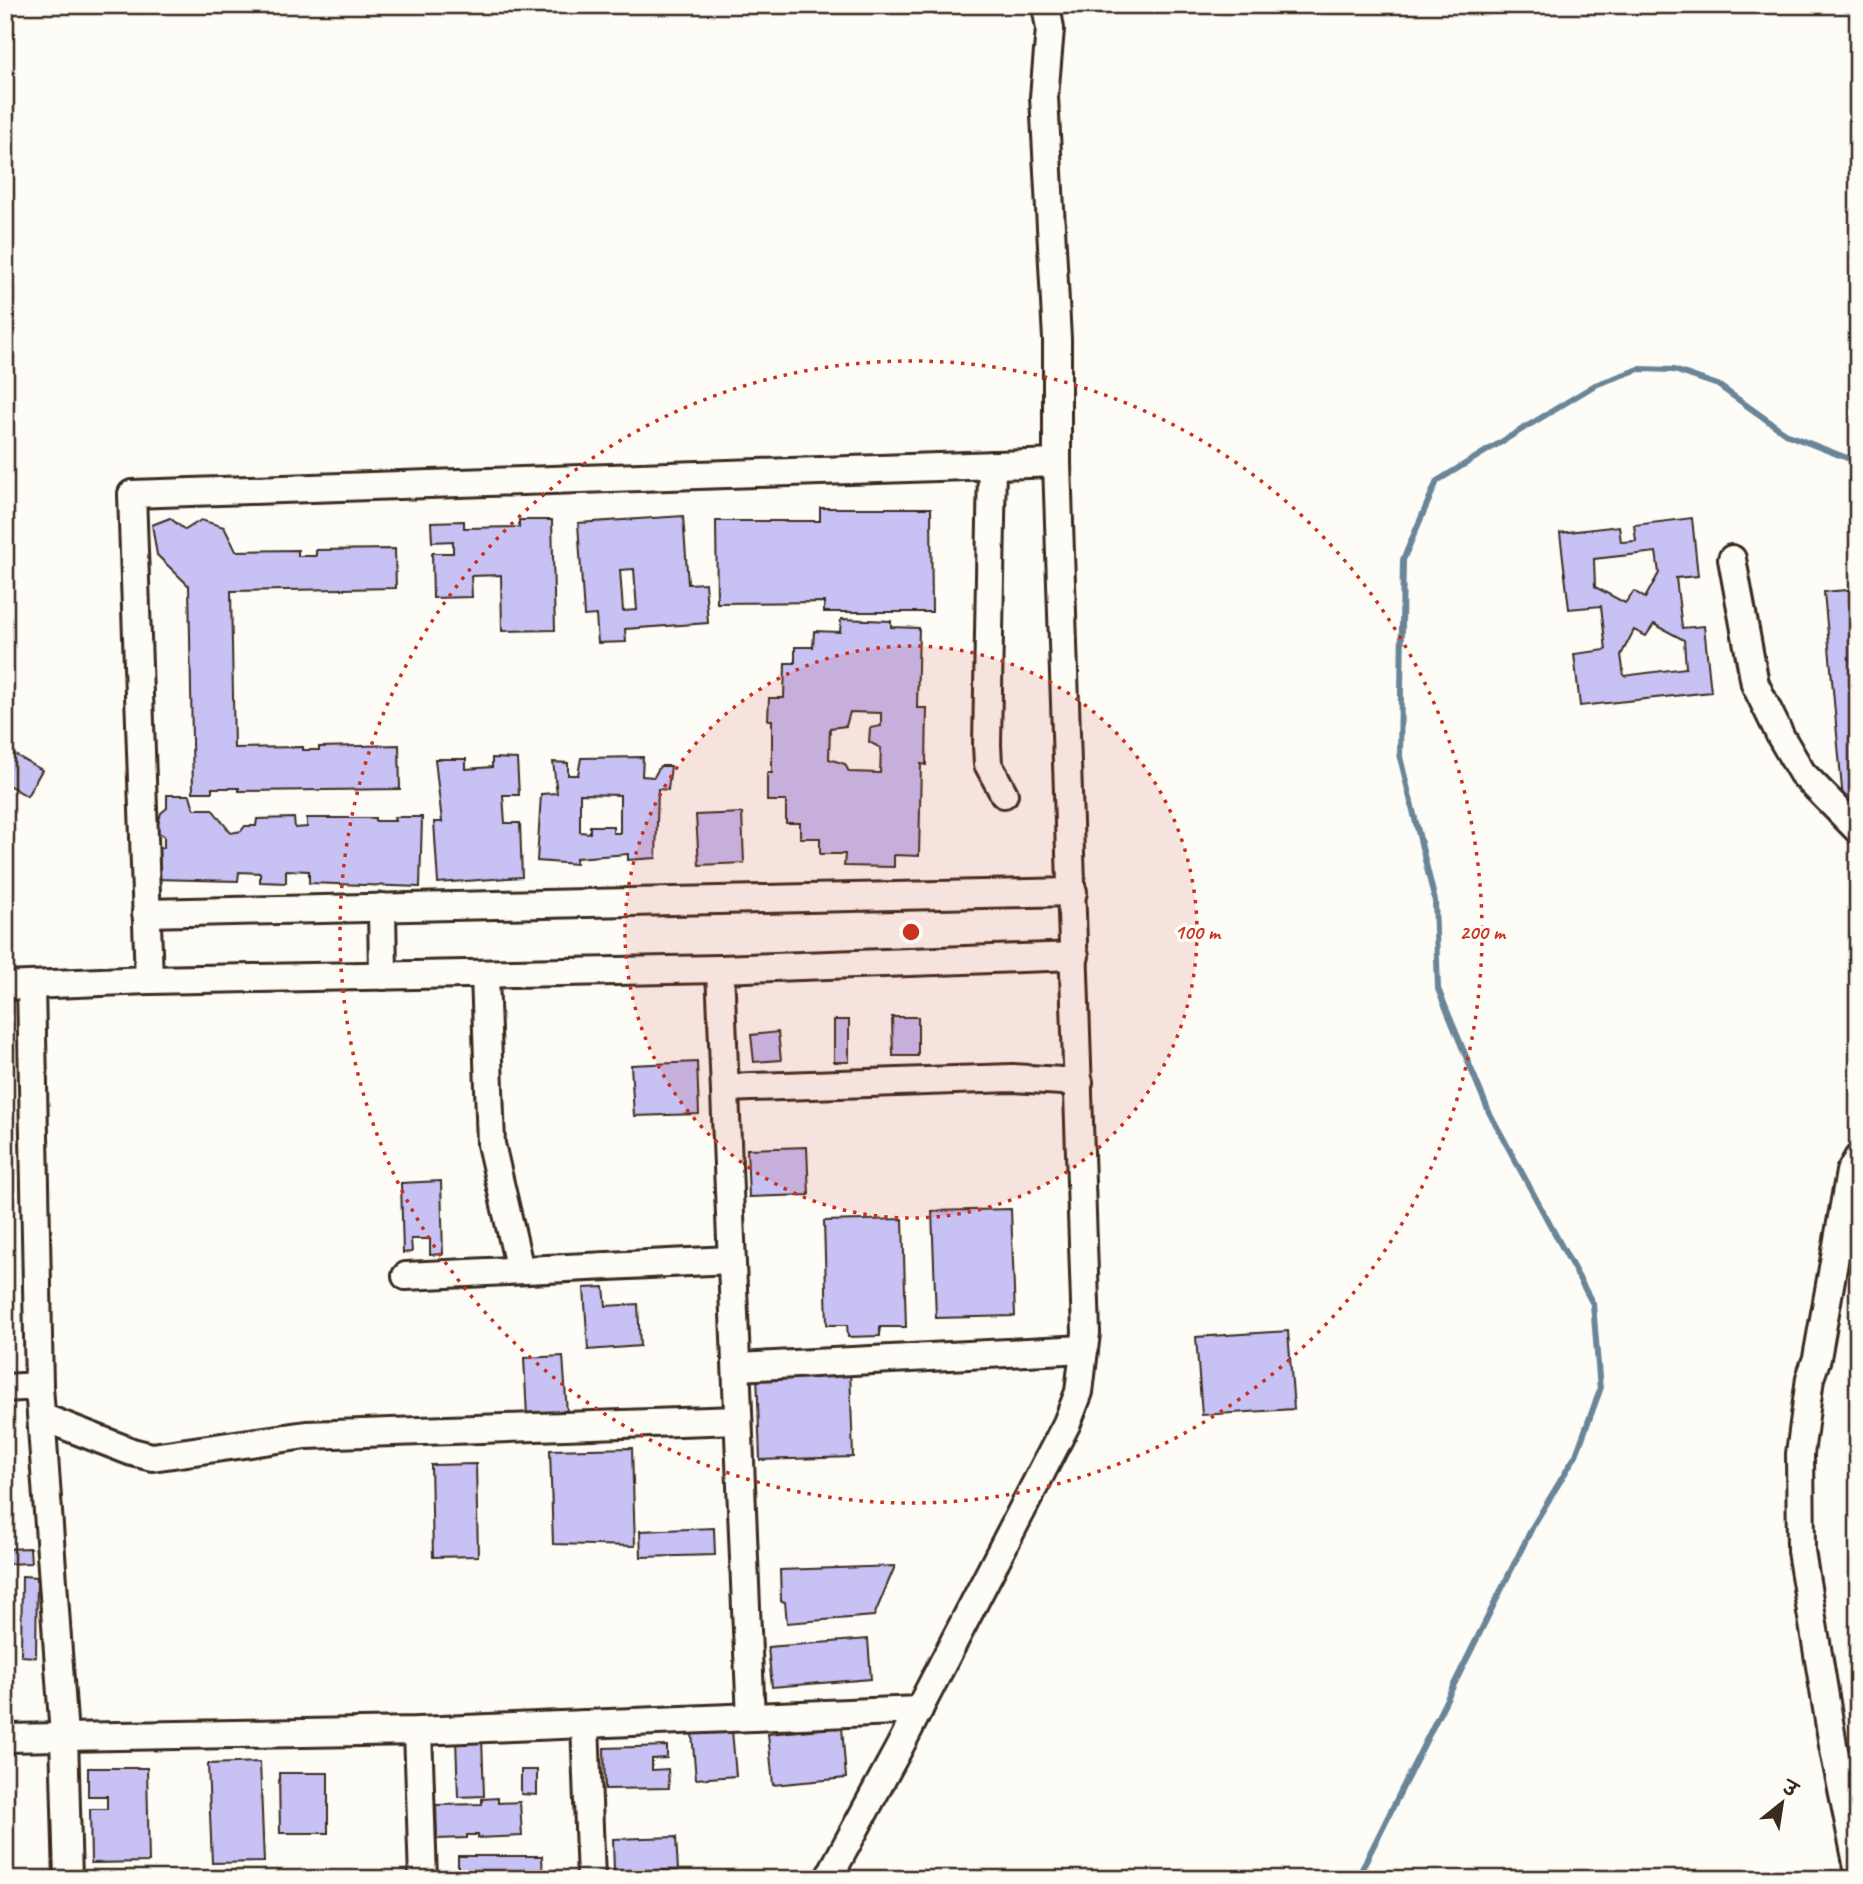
<svg xmlns="http://www.w3.org/2000/svg" width="1863" height="1884" viewBox="0 0 1863 1884" font-family="Caveat,'Playpen Sans Deva',sans-serif">
	<style>
		.lines { fill: none; stroke-linecap: round; stroke-linejoin: round }
		.stream { stroke: #698597; stroke-width: 6 }
		.building { fill: #c7c1f4; stroke: #3b2a1e; stroke-width: 2; fill-rule: evenodd }
		.minor-casing { stroke: #3b2a1e; stroke-width: 32 }
		.minor { stroke: #fdfcf7; stroke-width: 26 }
		.ring { fill: none; stroke: #c8321e; stroke-width: 3.5; stroke-dasharray: 3.5 7 }
		.centre { fill: #c8321e; stroke: #fdfcf7; stroke-width: 3.5 }
		.ring-label { font-size: 21px; text-anchor: middle; font-weight: bold; fill: #c8321e; stroke: #fdfcf7; stroke-width: 7; stroke-linejoin: round; paint-order: stroke }
	</style>
	<rect width="100%" height="100%" fill="#fdfcf7"/>
	<filter id="ink" filterUnits="userSpaceOnUse"><feTurbulence type="fractalNoise" baseFrequency=".0143" numOctaves="2"/><feDisplacementMap in="SourceGraphic" scale="14" xChannelSelector="R" yChannelSelector="G"/><feConvolveMatrix kernelMatrix="1 2 1 2 8 2 1 2 1" color-interpolation-filters="sRGB"/></filter>
	<g filter="url(#ink)">
		<g class="lines">
			<path class="stream" d="M 1357,1879 L 1533,1526 L 1576,1455 L 1600,1390 L 1593,1304 L 1489,1112 L 1438,989 L 1435,901 L 1400,757 L 1403,560 L 1437,481 L 1595,385 L 1639,369 L 1674,370 L 1718,385 L 1788,435 L 1847,458 L 1858,457"/>
		</g>
		<g class="building">
			<path d="M 820,508 L 931,508 L 932,612 L 824,612 L 824,602 L 717,603 L 716,521 L 820,521 Z"/>
			<path d="M 683,516 L 688,584 L 705,583 L 708,623 L 625,629 L 626,642 L 598,643 L 596,615 L 584,616 L 578,523 ZM 634,569 L 637,610 L 623,611 L 620,570 Z"/>
			<path d="M 170,518 L 185,530 L 201,520 L 224,527 L 236,551 L 298,550 L 298,556 L 316,556 L 316,550 L 395,549 L 396,588 L 231,591 L 234,748 L 303,747 L 303,750 L 319,750 L 319,747 L 399,745 L 400,789 L 239,791 L 239,788 L 212,788 L 212,792 L 193,792 L 189,586 L 157,555 L 152,525 Z"/>
			<path d="M 1692,518 L 1698,576 L 1676,578 L 1682,628 L 1704,626 L 1711,692 L 1580,706 L 1574,654 L 1606,650 L 1601,606 L 1569,609 L 1560,533 L 1619,526 L 1621,542 L 1636,541 L 1634,525 ZM 1656,552 L 1659,573 L 1645,598 L 1634,591 L 1625,603 L 1595,587 L 1594,559 ZM 1654,624 L 1684,640 L 1686,668 L 1624,676 L 1621,655 L 1634,630 L 1646,636 Z"/>
			<path d="M 519,520 L 552,520 L 555,630 L 502,631 L 501,575 L 471,576 L 472,597 L 433,598 L 432,553 L 453,553 L 453,541 L 432,542 L 431,522 L 464,521 L 464,528 L 519,527 Z"/>
			<path d="M 1858,589 L 1858,810 L 1844,811 L 1824,592 Z"/>
			<path d="M 841,619 L 891,621 L 891,627 L 919,628 L 917,708 L 927,708 L 926,765 L 921,764 L 919,856 L 894,855 L 894,867 L 844,866 L 845,854 L 820,854 L 820,838 L 800,838 L 800,823 L 786,823 L 786,801 L 767,801 L 767,773 L 772,773 L 772,720 L 768,720 L 769,698 L 784,698 L 785,663 L 795,663 L 795,647 L 813,647 L 814,631 L 840,632 ZM 850,712 L 881,713 L 881,726 L 870,728 L 869,742 L 881,748 L 880,773 L 849,772 L 845,764 L 829,759 L 830,728 L 846,726 Z"/>
			<path d="M 5,749 L 42,770 L 27,796 L 5,783 Z"/>
			<path d="M 643,757 L 642,776 L 654,777 L 660,766 L 671,766 L 668,790 L 658,789 L 656,858 L 628,860 L 628,854 L 576,858 L 576,864 L 537,861 L 541,794 L 557,793 L 553,762 L 568,763 L 568,775 L 578,775 L 581,758 ZM 580,794 L 620,795 L 620,833 L 613,833 L 613,826 L 590,826 L 590,833 L 580,832 Z"/>
			<path d="M 492,758 L 517,759 L 519,795 L 503,795 L 505,823 L 520,823 L 522,877 L 438,883 L 434,822 L 442,822 L 435,759 L 466,759 L 466,769 L 492,767 Z"/>
			<path d="M 167,795 L 190,795 L 194,809 L 212,809 L 231,833 L 241,831 L 245,826 L 256,826 L 257,819 L 294,818 L 295,828 L 307,827 L 307,818 L 375,818 L 375,821 L 395,821 L 394,817 L 422,817 L 420,887 L 309,883 L 309,871 L 286,870 L 286,883 L 260,882 L 260,873 L 239,872 L 238,881 L 154,879 L 155,848 L 164,848 L 164,836 L 156,831 L 161,813 L 167,808 Z"/>
			<path d="M 742,813 L 744,863 L 699,865 L 696,815 Z"/>
			<path d="M 892,1017 L 918,1017 L 918,1056 L 893,1056 Z"/>
			<rect x="834" y="1020" width="15" height="42"/>
			<path d="M 778,1032 L 781,1060 L 754,1062 L 751,1035 Z"/>
			<path d="M 697,1062 L 699,1114 L 634,1116 L 631,1065 Z"/>
			<path d="M 5,1092 L 9,1144 L 5,1144 Z"/>
			<path d="M 807,1147 L 809,1195 L 749,1197 L 747,1149 Z"/>
			<path d="M 441,1181 L 443,1254 L 430,1255 L 430,1239 L 411,1239 L 412,1252 L 403,1253 L 401,1183 Z"/>
			<path d="M 1011,1209 L 1015,1316 L 936,1318 L 932,1211 Z"/>
			<path d="M 903,1219 L 906,1327 L 880,1327 L 880,1336 L 848,1337 L 847,1325 L 827,1325 L 824,1221 Z"/>
			<path d="M 604,1287 L 606,1306 L 638,1304 L 640,1346 L 588,1350 L 584,1288 Z"/>
			<path d="M 1288,1331 L 1294,1409 L 1202,1415 L 1196,1337 Z"/>
			<path d="M 563,1356 L 567,1413 L 527,1416 L 524,1358 Z"/>
			<path d="M 850,1369 L 853,1457 L 760,1460 L 757,1372 Z"/>
			<path d="M 632,1448 L 635,1546 L 553,1544 L 550,1450 Z"/>
			<path d="M 476,1464 L 478,1556 L 433,1557 L 431,1465 Z"/>
			<path d="M 714,1528 L 715,1555 L 641,1557 L 640,1531 Z"/>
			<path d="M 30,1548 L 31,1563 L 5,1564 L 5,1549 Z"/>
			<path d="M 895,1566 L 874,1616 L 787,1623 L 785,1602 L 781,1601 L 780,1570 Z"/>
			<path d="M 22,1576 L 37,1577 L 36,1657 L 21,1656 Z"/>
			<path d="M 868,1639 L 871,1679 L 772,1687 L 768,1647 Z"/>
			<path d="M 842,1727 L 846,1778 L 773,1785 L 768,1734 Z"/>
			<path d="M 732,1730 L 736,1776 L 696,1779 L 692,1733 Z"/>
			<path d="M 482,1738 L 484,1796 L 458,1797 L 456,1739 Z"/>
			<path d="M 667,1746 L 667,1758 L 652,1759 L 652,1770 L 668,1769 L 669,1788 L 605,1789 L 604,1748 Z"/>
			<path d="M 260,1762 L 264,1862 L 212,1863 L 208,1764 Z"/>
			<path d="M 88,1768 L 147,1768 L 149,1862 L 91,1863 L 90,1809 L 107,1809 L 107,1796 L 88,1796 Z"/>
			<path d="M 521,1770 L 537,1770 L 537,1795 L 521,1794 Z"/>
			<path d="M 279,1773 L 328,1773 L 328,1833 L 280,1833 Z"/>
			<path d="M 498,1798 L 498,1803 L 520,1802 L 522,1836 L 478,1838 L 478,1835 L 467,1835 L 467,1838 L 437,1839 L 436,1805 L 482,1804 L 482,1799 Z"/>
			<path d="M 676,1837 L 678,1870 L 614,1872 L 613,1839 Z"/>
			<path d="M 458,1856 L 542,1856 L 543,1879 L 458,1879 Z"/>
		</g>
		<g class="lines">
			<g class="minor-casing">
				<g id="minor">
					<path d="M 992,465 L 987,745 L 988,764 L 1004,794"/>
					<path d="M 1732,559 L 1755,684 L 1781,737 L 1802,773 L 1858,830"/>
					<path d="M 382,907 L 383,976"/>
					<path d="M 146,913 L 1073,892"/>
					<path d="M 720,969 C 731,1219 739,1468 751,1717"/>
					<path d="M 485,975 L 491,1144 L 520,1270"/>
					<path d="M 149,980 L 132,494 L 1057,463"/>
					<path d="M 31,985 L 39,1386 L 64,1736 L 68,1879"/>
					<path d="M 5,986 L 149,980 L 720,969 L 1075,956"/>
					<path d="M 725,1088 L 1012,1078 L 1079,1082"/>
					<path d="M 1858,1158 L 1850,1172 L 1817,1358 L 1810,1378 L 1800,1454 L 1801,1551 L 1833,1745 L 1858,1868"/>
					<path d="M 406,1276 L 730,1260"/>
					<path d="M 737,1367 L 1084,1349"/>
					<path d="M 5,1388 L 39,1386"/>
					<path d="M 42,1417 L 132,1452 L 152,1457 L 306,1435 L 737,1420"/>
					<path d="M 585,1724 L 591,1879"/>
					<path d="M 418,1731 L 423,1879"/>
					<path d="M 5,1738 L 418,1731 L 919,1710"/>
					<path d="M 828,1879 L 899,1748 L 1067,1423 L 1079,1392 L 1086,1333 L 1057,463 L 1057,339 L 1044,97 L 1050,29 L 1046,5"/>
				</g>
			</g>
			<use href="#minor" class="minor"/>
		</g>
	</g>
	<circle cx="911" cy="932" r="286" fill="#c8321e" fill-opacity=".12"/>
	<g class="ring">
		<circle cx="911" cy="932" r="286"/>
		<circle cx="911" cy="932" r="571"/>
	</g>
	<circle cx="911" cy="932" r="10" class="centre"/>
	<g class="ring-label">
		<text x="1197" y="939">100 m</text>
		<text x="1482" y="939">200 m</text>
	</g>
	<rect width="1863" height="1884" fill="none" stroke="#fdfcf7" stroke-width="28"/>
	<rect x="14" y="14" width="1835" height="1856" fill="none" stroke="#3b2a1e" stroke-width="2.5" filter="url(#ink)"/>
	<g transform="translate(1782 1803) rotate(30)" stroke="#fdfcf7" stroke-width="5" paint-order="stroke">
	<path d="M0-5L12 26L0 18L-12 26Z" fill="#3b2a1e"/>
	<text y="-10" font-size="19" font-weight="bold" text-anchor="middle" fill="#3b2a1e">उ</text>
	</g>
</svg>
